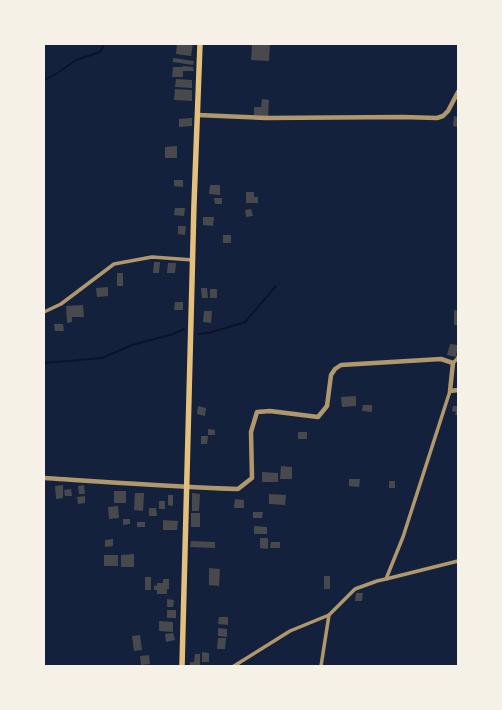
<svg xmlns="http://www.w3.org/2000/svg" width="502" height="710" viewBox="0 0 502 710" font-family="Roboto,sans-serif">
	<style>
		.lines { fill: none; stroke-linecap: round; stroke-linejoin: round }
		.stream { stroke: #0b132b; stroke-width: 2 }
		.building { fill: #48494c }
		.minor { stroke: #b1986c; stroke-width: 3.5 }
		.tertiary { stroke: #b1986c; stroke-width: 4.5 }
		.secondary { stroke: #e5c07b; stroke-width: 5.5 }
	</style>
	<rect width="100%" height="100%" fill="#14213d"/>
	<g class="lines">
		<g class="stream">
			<path d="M 44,80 L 56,74 L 76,60 L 100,52 L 104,44"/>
			<path d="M 199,334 L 209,333 L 245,322 L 276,286"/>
			<path d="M 44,363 L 102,358 L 132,345 L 173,334 L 184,329"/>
		</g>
	</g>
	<g class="building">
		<path d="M 177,44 L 193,44 L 191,56 L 176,54 Z"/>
		<path d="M 252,44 L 270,44 L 269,61 L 251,60 Z"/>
		<path d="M 173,58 L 194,61 L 193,65 L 173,62 Z"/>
		<path d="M 183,66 L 193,67 L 194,71 L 183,71 L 183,77 L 172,77 L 173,67 L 182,67 Z"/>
		<path d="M 176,79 L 192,80 L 192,88 L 175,87 Z"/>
		<path d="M 175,89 L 192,90 L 192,101 L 174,100 Z"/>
		<path d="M 262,99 L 269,100 L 268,117 L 254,116 L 254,107 L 261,107 Z"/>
		<path d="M 454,116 L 458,117 L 458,127 L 453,126 Z"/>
		<path d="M 192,118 L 192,126 L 179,127 L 179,119 Z"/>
		<path d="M 177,146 L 177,158 L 165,158 L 165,147 Z"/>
		<path d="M 174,180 L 183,180 L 183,187 L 174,186 Z"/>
		<path d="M 210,185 L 220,185 L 220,195 L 209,194 Z"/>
		<path d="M 246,192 L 254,192 L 254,197 L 258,197 L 258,203 L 246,203 Z"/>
		<path d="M 214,198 L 222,198 L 222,204 L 215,204 Z"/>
		<path d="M 175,208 L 185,208 L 184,216 L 174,215 Z"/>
		<path d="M 251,209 L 253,216 L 246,217 L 245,210 Z"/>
		<path d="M 203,217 L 214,217 L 213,226 L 203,225 Z"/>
		<path d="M 178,226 L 186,226 L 185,235 L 178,234 Z"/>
		<rect x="223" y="235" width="8" height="8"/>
		<path d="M 154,262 L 160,262 L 159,273 L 153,273 Z"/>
		<path d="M 168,263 L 176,263 L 175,273 L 167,273 Z"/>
		<rect x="117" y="273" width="6" height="13"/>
		<path d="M 108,287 L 108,296 L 97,297 L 96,288 Z"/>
		<path d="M 201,288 L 207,288 L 208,298 L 202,298 Z"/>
		<rect x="210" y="289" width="7" height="9"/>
		<path d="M 175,302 L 183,302 L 183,310 L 174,310 Z"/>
		<path d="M 83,305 L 84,317 L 72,317 L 72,322 L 67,323 L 66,306 Z"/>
		<path d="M 454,310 L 458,311 L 458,325 L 454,325 Z"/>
		<path d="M 204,311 L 212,311 L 211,323 L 203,322 Z"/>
		<path d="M 54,324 L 63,324 L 64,331 L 55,331 Z"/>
		<path d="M 450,344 L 458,345 L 456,357 L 447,355 Z"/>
		<path d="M 356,396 L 356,406 L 342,407 L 341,397 Z"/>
		<path d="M 457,403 L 458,403 L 458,415 L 455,415 L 456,412 L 452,411 L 453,406 L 457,406 Z"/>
		<path d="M 363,405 L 372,405 L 372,412 L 362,411 Z"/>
		<path d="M 198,406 L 206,408 L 205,416 L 197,414 Z"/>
		<path d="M 208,429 L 215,430 L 215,435 L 208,435 Z"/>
		<rect x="298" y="432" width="9" height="7"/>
		<path d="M 201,436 L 208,436 L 207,444 L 201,444 Z"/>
		<path d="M 281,466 L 292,467 L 292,479 L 280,479 Z"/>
		<path d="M 262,472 L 278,473 L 278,482 L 262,482 Z"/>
		<path d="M 349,479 L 360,479 L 359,487 L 349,486 Z"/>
		<rect x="389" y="481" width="6" height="7"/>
		<path d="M 63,485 L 63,498 L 56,499 L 55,486 Z"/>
		<path d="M 84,485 L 85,494 L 79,494 L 78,486 Z"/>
		<path d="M 71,489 L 72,496 L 65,496 L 64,490 Z"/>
		<rect x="114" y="491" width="12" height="12"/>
		<path d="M 135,493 L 144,493 L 143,511 L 134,510 Z"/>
		<path d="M 192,493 L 200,494 L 199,511 L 192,511 Z"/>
		<path d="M 269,494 L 286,495 L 285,505 L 269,504 Z"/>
		<path d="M 168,495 L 173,495 L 173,506 L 168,505 Z"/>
		<path d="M 85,496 L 85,503 L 78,504 L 77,497 Z"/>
		<path d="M 235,499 L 244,500 L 244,508 L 234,508 Z"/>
		<rect x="159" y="501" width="6" height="8"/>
		<path d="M 118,506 L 119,518 L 109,519 L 108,507 Z"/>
		<path d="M 149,508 L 156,508 L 157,516 L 149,516 Z"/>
		<path d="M 253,512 L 263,512 L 262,518 L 253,518 Z"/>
		<rect x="191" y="513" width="9" height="14"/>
		<path d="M 123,519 L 130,519 L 130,524 L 123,525 Z"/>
		<path d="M 163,520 L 178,521 L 177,530 L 163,530 Z"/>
		<rect x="137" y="522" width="8" height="5"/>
		<path d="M 254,526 L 267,527 L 267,534 L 254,534 Z"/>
		<path d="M 260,538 L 268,538 L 268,549 L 260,548 Z"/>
		<path d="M 113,539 L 113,546 L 105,547 L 105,540 Z"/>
		<path d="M 191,541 L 215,542 L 215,548 L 190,547 Z"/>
		<path d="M 271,542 L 280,542 L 280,548 L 270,548 Z"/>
		<path d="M 134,554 L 134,567 L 121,567 L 121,555 Z"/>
		<rect x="104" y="555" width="14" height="11"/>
		<path d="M 209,568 L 220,569 L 219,586 L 209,585 Z"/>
		<rect x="324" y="576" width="6" height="13"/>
		<rect x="145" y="577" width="6" height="13"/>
		<path d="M 163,579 L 169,579 L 169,589 L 167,589 L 167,594 L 157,594 L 157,590 L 154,590 L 154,585 L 157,586 L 157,583 L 163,583 Z"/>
		<path d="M 356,593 L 363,593 L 362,601 L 355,601 Z"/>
		<path d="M 167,599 L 174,600 L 173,607 L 167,607 Z"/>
		<rect x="167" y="610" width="9" height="8"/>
		<path d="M 219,617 L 228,617 L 228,625 L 218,624 Z"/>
		<path d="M 159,621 L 173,622 L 173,632 L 159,631 Z"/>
		<path d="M 218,628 L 227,629 L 227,637 L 218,636 Z"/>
		<path d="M 173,633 L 175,640 L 166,642 L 165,634 Z"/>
		<path d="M 140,635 L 142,650 L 134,651 L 132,636 Z"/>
		<path d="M 218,638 L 226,638 L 225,649 L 217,649 Z"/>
		<path d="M 202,652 L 209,653 L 209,662 L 202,662 Z"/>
		<path d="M 195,654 L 200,654 L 200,665 L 190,665 L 190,662 L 194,662 Z"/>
		<path d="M 149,655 L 150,664 L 141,665 L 140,656 Z"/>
	</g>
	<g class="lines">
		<g class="minor">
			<path d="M 44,312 L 61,304 L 114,264 L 152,257 L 193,260"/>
			<path d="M 453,363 L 457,359 L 458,357"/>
			<path d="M 386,579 L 458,561"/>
			<path d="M 234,666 L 290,631 L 329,615 L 355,589 L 377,581 L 386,579 L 403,537 L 450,391"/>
			<path d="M 321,666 L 329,615"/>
		</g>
		<g class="tertiary">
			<path d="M 198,115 L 266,118 L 403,117 L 437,118 L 443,116 L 448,111 L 458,92"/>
			<path d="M 44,478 C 109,482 174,487 238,489 L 252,478 L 251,432 L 257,412 L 270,411 L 318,417 L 327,406 L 331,375 L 335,369 L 341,365 L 441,359 L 453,363 L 450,391 L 458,390"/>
		</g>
		<path class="secondary" d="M 182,666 L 194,204 L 200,44"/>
	</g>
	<rect width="502" height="710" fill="none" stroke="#f6f1e7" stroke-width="90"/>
</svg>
